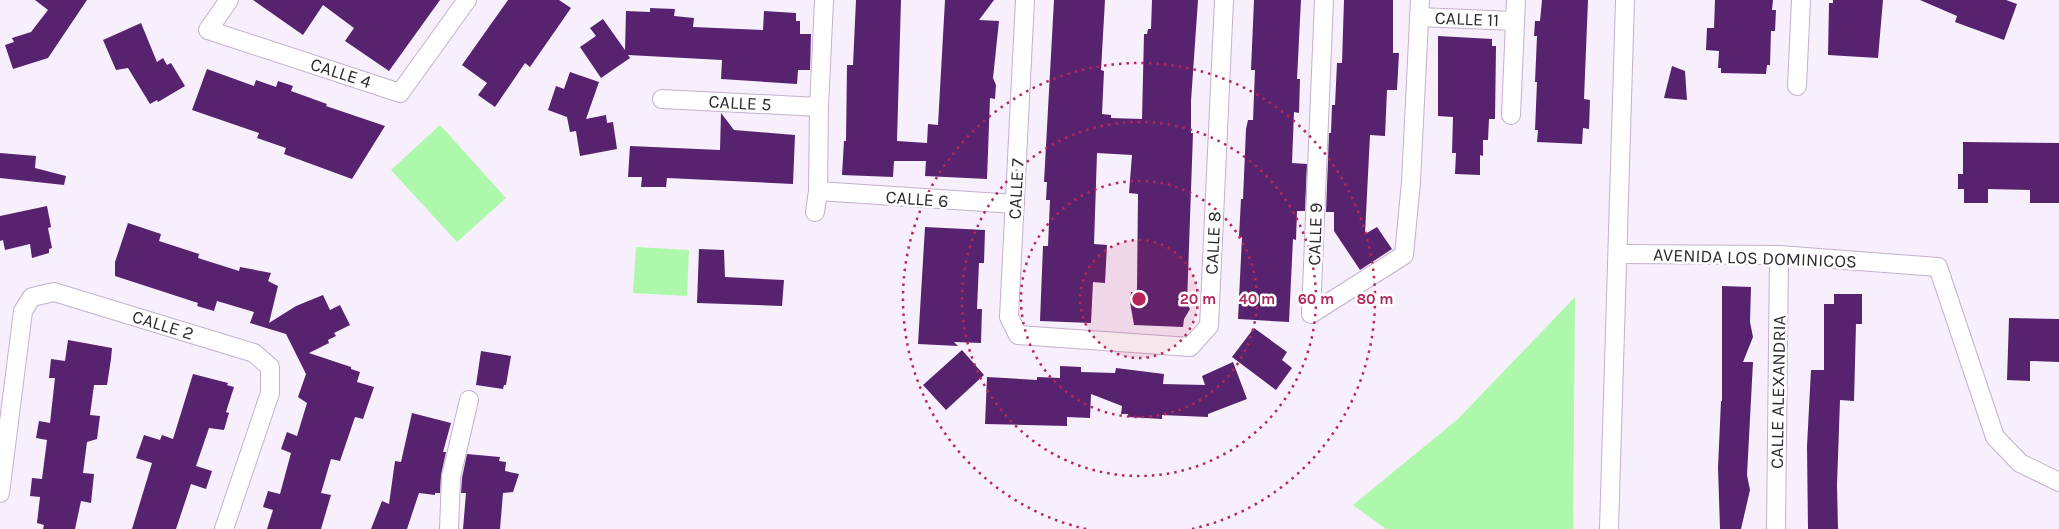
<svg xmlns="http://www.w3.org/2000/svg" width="2059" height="529" viewBox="0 0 2059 529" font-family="Karla,sans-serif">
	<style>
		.green { fill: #adf8aa }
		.building { fill: #57236e }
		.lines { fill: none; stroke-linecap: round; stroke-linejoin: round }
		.minor-casing { stroke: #c4b0ce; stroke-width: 20 }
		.minor { stroke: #fff; stroke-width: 18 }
		.ring { fill: none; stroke: #b5275b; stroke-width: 2.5; stroke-dasharray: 2.5 5 }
		.labels { text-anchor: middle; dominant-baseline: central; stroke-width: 5; stroke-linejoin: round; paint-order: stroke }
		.street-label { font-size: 18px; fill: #302834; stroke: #fff }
		.centre { fill: #b5275b; stroke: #fff; stroke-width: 2.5 }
		.ring-label { font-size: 15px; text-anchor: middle; font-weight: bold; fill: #b5275b; stroke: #fff; stroke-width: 5; stroke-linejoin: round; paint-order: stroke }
	</style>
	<rect width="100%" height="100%" fill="#f7effc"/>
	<g class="green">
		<path d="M 440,125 L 506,198 L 457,242 L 391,170 Z"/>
		<path d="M 636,247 L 689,250 L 687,296 L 633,293 Z"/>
		<path d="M 1575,297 L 1573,529 L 1386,529 L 1353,505 L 1458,419 Z"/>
	</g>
	<g class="building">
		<path d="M 35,0 L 87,0 L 48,58 L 13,69 L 5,45 L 14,42 L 12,38 L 31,32 L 48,10 Z"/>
		<path d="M 253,0 L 440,0 L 389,71 L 345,41 L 354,28 L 323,5 L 303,35 Z"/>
		<path d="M 508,0 L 559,0 L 571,8 L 530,67 L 525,63 L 495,107 L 478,95 L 487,83 L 462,65 Z"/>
		<path d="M 856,0 L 901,0 L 897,141 L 927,143 L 928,124 L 938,125 L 945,0 L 994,0 L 979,20 L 999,21 L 993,78 L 996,85 L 995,99 L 990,98 L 987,179 L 925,176 L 926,161 L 894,161 L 893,177 L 842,175 L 844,141 L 846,141 L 847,65 L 853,65 Z"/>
		<path d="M 1054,0 L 1105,0 L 1101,70 L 1104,71 L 1102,114 L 1111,115 L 1111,118 L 1142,119 L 1144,34 L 1147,34 L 1148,29 L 1151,29 L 1152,0 L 1198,0 L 1191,101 L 1191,133 L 1193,133 L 1187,304 L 1190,309 L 1184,319 L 1183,327 L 1134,325 L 1130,302 L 1131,292 L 1136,292 L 1137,289 L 1138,194 L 1129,193 L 1132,155 L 1097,153 L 1094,244 L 1107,245 L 1105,283 L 1093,282 L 1091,323 L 1040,321 L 1043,246 L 1048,246 L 1050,200 L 1046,200 L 1047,182 L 1044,182 Z"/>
		<path d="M 1254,0 L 1301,0 L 1297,79 L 1300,79 L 1299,113 L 1294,112 L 1292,163 L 1307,164 L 1305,211 L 1297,211 L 1296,240 L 1293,239 L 1289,322 L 1238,319 L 1242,237 L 1239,237 L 1241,199 L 1243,199 L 1246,129 L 1248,120 L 1253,120 L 1255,70 L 1251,70 Z"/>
		<path d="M 1344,0 L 1393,0 L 1393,53 L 1399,53 L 1397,90 L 1387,90 L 1385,136 L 1370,135 L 1365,234 L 1377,227 L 1392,249 L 1360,270 L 1334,231 L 1334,212 L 1326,212 L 1329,133 L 1331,133 L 1332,105 L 1335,105 L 1337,63 L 1342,63 Z"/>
		<path d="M 1542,0 L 1588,0 L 1584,99 L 1590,100 L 1589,129 L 1583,128 L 1582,144 L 1537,142 L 1538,130 L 1535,130 L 1537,82 L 1535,82 L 1537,36 L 1534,36 L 1535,21 L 1540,21 Z"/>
		<path d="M 1715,0 L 1773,0 L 1772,10 L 1776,10 L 1775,31 L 1771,31 L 1770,65 L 1767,65 L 1766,74 L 1721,73 L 1721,68 L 1718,68 L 1719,51 L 1706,50 L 1707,28 L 1714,28 Z"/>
		<path d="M 1833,0 L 1883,0 L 1878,58 L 1828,55 L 1829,3 L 1833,3 Z"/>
		<path d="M 1920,0 L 2006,0 L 2017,4 L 2004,40 L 1955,22 L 1957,16 Z"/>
		<path d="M 650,8 L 675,9 L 674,16 L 694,18 L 693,27 L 763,30 L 764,11 L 796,13 L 796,21 L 800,21 L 800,34 L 811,34 L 810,70 L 798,70 L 797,84 L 721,79 L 722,60 L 628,55 L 630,58 L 601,78 L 580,47 L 596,36 L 590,28 L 603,19 L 625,50 L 626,11 L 650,12 Z"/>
		<path d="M 141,23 L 157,62 L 163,58 L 167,65 L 171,63 L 185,86 L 158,102 L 157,100 L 150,104 L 128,68 L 116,70 L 103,40 Z"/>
		<path d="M 1438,36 L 1492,39 L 1492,46 L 1496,46 L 1495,119 L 1489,119 L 1488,140 L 1483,140 L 1483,156 L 1480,155 L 1480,175 L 1455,174 L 1456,153 L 1452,153 L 1453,117 L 1438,116 Z"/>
		<path d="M 1672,66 L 1685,71 L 1687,100 L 1664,98 Z"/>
		<path d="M 207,69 L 254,86 L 256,80 L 276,87 L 278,81 L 293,86 L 291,91 L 327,104 L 326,106 L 385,126 L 352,179 L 284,154 L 286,148 L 257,138 L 259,133 L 192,110 Z"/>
		<path d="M 570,72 L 599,82 L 586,119 L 606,115 L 607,123 L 613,122 L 617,149 L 580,156 L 576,131 L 570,132 L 567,117 L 548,110 L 556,86 L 564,89 Z"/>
		<path d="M 721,113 L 734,130 L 795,135 L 793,184 L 667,178 L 666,187 L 641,187 L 642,177 L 628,177 L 630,146 L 720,150 Z"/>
		<path d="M 1963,142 L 2059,143 L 2059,203 L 2030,203 L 2030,190 L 1988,189 L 1988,203 L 1964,203 L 1964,189 L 1958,189 L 1958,174 L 1963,174 Z"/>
		<path d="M 0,153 L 36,156 L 35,168 L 66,176 L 64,185 L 0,178 Z"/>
		<path d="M 47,206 L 51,227 L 48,228 L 52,248 L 49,249 L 49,253 L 32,258 L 30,244 L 5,250 L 3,240 L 0,241 L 0,216 Z"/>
		<path d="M 128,223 L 161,234 L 159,241 L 199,254 L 198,258 L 239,271 L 240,267 L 271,273 L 268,281 L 278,286 L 269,323 L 296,306 L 323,295 L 330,310 L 340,305 L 350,325 L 334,333 L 336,336 L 328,340 L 329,343 L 309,353 L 351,367 L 351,369 L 360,372 L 357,382 L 374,387 L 363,419 L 355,417 L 340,461 L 331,459 L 321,493 L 331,495 L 321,529 L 267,529 L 273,510 L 263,507 L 268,491 L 280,494 L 291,453 L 281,449 L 287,432 L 297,436 L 307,403 L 298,397 L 306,374 L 286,334 L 250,323 L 254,312 L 217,301 L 214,311 L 197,306 L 198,303 L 115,276 L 115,262 Z"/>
		<path d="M 925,227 L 985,230 L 984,263 L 979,263 L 977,309 L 982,309 L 981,343 L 954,342 L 958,346 L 918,344 Z"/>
		<path d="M 699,249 L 724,250 L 725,277 L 784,280 L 782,306 L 697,303 Z"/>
		<path d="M 1722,286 L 1751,287 L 1750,322 L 1753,337 L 1743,362 L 1753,362 L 1747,475 L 1750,490 L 1741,529 L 1720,529 L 1718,468 L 1721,401 L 1722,401 Z"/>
		<path d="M 1834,294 L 1862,294 L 1862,324 L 1856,324 L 1854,401 L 1840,400 L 1837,485 L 1838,529 L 1808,529 L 1807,446 L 1811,370 L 1824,370 L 1824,304 L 1834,304 Z"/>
		<path d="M 2009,318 L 2059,319 L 2059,362 L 2030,361 L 2030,381 L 2007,380 Z"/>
		<path d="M 1254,328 L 1287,352 L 1282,360 L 1292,368 L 1276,390 L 1232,357 Z"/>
		<path d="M 68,340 L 112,348 L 111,359 L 107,385 L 94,385 L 90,415 L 100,416 L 97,439 L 87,442 L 83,473 L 94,474 L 91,503 L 81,501 L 75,529 L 43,529 L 44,525 L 37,523 L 40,497 L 30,496 L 32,478 L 42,479 L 47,440 L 36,438 L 39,421 L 50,423 L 55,378 L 49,378 L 51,359 L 65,361 Z"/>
		<path d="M 962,350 L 984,375 L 946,410 L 923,385 Z"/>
		<path d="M 481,351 L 511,356 L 506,385 L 504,385 L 503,389 L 476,385 Z"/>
		<path d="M 1233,362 L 1247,399 L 1208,414 L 1208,417 L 1162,415 L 1162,419 L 1128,417 L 1128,414 L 1121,414 L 1122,406 L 1091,394 L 1090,418 L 1067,417 L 1067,426 L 985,424 L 987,377 L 1037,380 L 1037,377 L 1060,378 L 1060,366 L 1081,367 L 1081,372 L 1115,373 L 1116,368 L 1164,374 L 1163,384 L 1205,385 L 1202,376 Z"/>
		<path d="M 193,374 L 228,383 L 227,385 L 234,387 L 226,412 L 229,413 L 224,430 L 209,428 L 196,466 L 212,471 L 206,489 L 191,484 L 176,529 L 132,529 L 152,463 L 136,458 L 144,435 L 160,440 L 162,435 L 173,439 Z"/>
		<path d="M 412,413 L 451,423 L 443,452 L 446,452 L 441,475 L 440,493 L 435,493 L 435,495 L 419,493 L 407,529 L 371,529 L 382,501 L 389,504 L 395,461 L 401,462 Z"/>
		<path d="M 467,454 L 500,457 L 499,461 L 506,462 L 505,471 L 519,474 L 513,492 L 503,493 L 500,529 L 463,529 L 466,493 L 461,493 L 462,478 Z"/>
	</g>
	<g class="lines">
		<g class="minor-casing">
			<g id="minor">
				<path d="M 229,0 L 208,30 L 400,93 L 467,0"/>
				<path d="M 1025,0 L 1009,317 L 1018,335 L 1190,347 L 1209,326 L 1224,0"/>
				<path d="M 1324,0 L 1311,314 L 1404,255 L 1411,182 L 1420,0"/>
				<path d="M 1419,17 L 1515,21"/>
				<path d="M 1797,86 L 1801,0"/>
				<path d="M 662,99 L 819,107"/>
				<path d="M 1511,115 L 1516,0"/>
				<path d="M 818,191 L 1015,204"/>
				<path d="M 815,212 L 818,191 L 819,107 L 824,0"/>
				<path d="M 1618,254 L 1779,255 L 1938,267 L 1995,437 L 2020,463 L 2059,482"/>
				<path d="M 0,493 L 23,311 L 32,297 L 54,292 L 254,353 L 270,367 L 270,393 L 224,529"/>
				<path d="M 449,529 L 451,477 L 469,400"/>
				<path d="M 1609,529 L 1625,0"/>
				<path d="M 1776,529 L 1779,255"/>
			</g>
		</g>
		<use href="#minor" class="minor"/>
	</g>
	<circle cx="1139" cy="299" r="59" fill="#b5275b" fill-opacity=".12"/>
	<g class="ring">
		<circle cx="1139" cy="299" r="59"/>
		<circle cx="1139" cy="299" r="118"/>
		<circle cx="1139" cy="299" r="177"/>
		<path d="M1086 529A236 236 0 1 1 1192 529"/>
	</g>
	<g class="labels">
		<g class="street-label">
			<text transform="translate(1467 19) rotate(2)">CALLE 11</text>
			<text transform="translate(341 73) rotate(18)">CALLE 4</text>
			<text transform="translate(740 103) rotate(3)">CALLE 5</text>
			<text transform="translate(1016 189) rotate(-87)">CALLE 7</text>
			<text transform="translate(917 199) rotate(4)">CALLE 6</text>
			<text transform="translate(1315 234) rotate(-88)">CALLE 9</text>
			<text transform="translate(1213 243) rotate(-87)">CALLE 8</text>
			<text transform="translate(1755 258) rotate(2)">AVENIDA LOS DOMINICOS</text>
			<text transform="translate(163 325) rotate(17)">CALLE 2</text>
			<text transform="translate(1778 392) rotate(-89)">CALLE ALEXANDRIA</text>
		</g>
	</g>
	<circle cx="1139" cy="299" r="8" class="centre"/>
	<g class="ring-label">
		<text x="1198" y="304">20 m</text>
		<text x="1257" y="304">40 m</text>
		<text x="1316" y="304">60 m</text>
		<text x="1375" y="304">80 m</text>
	</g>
</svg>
